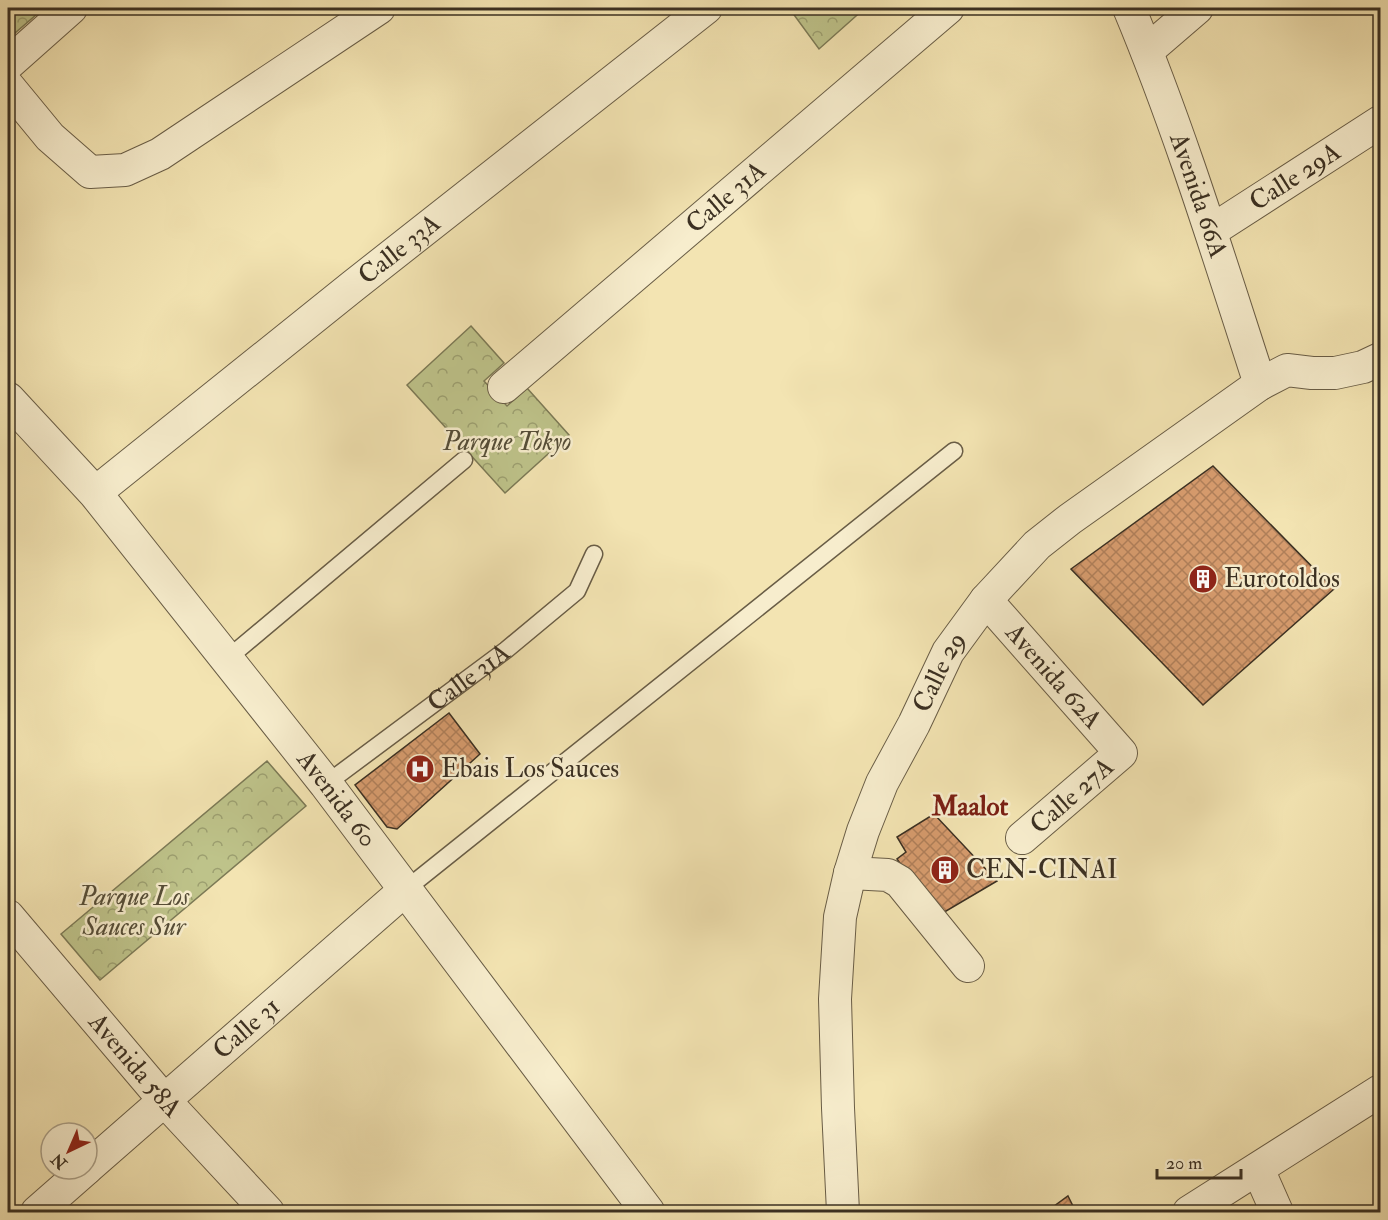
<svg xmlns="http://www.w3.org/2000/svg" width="1388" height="1220" viewBox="0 0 1388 1220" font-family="'IM FELL Double Pica',serif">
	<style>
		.park { fill: url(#park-crowns); stroke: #7c7a56; stroke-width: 1.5 }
		.building { fill: url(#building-cross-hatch); stroke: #3b3022; stroke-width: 1.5 }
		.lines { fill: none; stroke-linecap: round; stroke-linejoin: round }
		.service-casing { stroke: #695d46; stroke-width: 19 }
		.minor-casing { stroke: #695d46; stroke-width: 34 }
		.tertiary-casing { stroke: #695d46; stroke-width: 35 }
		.service { stroke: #f7edcd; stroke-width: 16 }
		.minor { stroke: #f7edcd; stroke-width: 32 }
		.tertiary { stroke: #f7edcd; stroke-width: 33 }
		.labels { text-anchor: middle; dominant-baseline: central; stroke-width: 5; stroke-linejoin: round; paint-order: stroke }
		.street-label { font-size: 26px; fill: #3b3022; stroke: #f7edcd }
		.park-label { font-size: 26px; font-style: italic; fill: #554d37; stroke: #f7edcd }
		.poi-label { font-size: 26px; fill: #3b3022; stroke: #f7edcd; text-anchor: start }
		.neighbourhood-label { font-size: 27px; font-weight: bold; fill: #7a1f14; stroke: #f7edcd }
	</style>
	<defs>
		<pattern id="park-crowns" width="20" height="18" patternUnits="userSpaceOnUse" patternTransform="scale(1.5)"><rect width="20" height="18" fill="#bec38a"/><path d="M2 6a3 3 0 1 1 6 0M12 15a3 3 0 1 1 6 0" fill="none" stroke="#9c9f70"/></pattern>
		<pattern id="building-cross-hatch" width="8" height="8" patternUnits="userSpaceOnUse" patternTransform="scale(1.5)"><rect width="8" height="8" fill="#d69b6d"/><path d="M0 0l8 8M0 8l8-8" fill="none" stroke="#af7f59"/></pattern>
	</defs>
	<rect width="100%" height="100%" fill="#f3e4b2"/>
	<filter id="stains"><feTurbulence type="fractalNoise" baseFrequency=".00333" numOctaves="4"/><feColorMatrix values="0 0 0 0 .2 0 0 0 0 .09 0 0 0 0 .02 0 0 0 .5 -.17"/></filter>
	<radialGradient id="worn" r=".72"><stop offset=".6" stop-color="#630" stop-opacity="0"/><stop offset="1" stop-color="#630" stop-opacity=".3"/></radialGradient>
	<g class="park">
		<path d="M 8,8 L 44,8 L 8,39 Z"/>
		<path d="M 789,8 L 865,8 L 819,49 Z"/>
		<path d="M 471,326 L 504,363 L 484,381 L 507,406 L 527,388 L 569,435 L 505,493 L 407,385 Z"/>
		<path d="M 267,761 L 306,806 L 100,980 L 61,934 Z"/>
	</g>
	<g class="building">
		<path d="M 1213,466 L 1334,589 L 1203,705 L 1071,569 Z"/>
		<path d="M 449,713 L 480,754 L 397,829 L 387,827 L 355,785 Z"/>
		<path d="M 934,814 L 997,881 L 936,917 L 897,859 L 906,852 L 897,837 Z"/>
		<path d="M 1068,1196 L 1076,1212 L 1046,1212 Z"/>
	</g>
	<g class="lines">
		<g class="service-casing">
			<g id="service">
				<path d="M 227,659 L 464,460"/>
				<path id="s1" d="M 326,784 L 506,650 L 577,591 L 594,554"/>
				<path d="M 405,890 L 954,451"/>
			</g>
		</g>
		<g class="minor-casing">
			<g id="minor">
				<path id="s2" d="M 1129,8 C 1180,130 1219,258 1260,384"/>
				<path d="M 1147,51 L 1197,8"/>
				<path d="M 8,64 L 71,8"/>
				<path d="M 8,86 L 50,137 L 90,172 L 125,170 L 160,154 L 379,8"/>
				<path id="s3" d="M 1211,231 L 1380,122"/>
				<path id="s4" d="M 504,387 L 948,8"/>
				<path id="s5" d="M 95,493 L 353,286 L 706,8"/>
				<path id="s6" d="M 986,600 L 1121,753 L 1022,838"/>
				<path d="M 850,873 L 888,875 L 900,882 L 968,966"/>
				<path id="s7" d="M 8,916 L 164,1100 L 268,1212"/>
				<path id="s8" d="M 87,1168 L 405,890"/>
				<path d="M 1258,1169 L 1277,1212"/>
				<path d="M 37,1212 L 86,1169"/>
				<path id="s9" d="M 843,1212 L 838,1108 L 835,999 L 840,917 L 850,873 L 863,831 L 882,783 L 914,724 L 948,652 L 986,600 L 1037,545 L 1070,519 L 1260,384 L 1287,370 L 1312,373 L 1335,373 L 1363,367 L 1380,359"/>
				<path d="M 1189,1212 L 1380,1091"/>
			</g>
		</g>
		<g class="tertiary-casing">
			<g id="tertiary">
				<path id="s10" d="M 8,399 L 95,493 L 326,784 L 648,1212"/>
			</g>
		</g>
		<use href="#service" class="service"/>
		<use href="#minor" class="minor"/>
		<use href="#tertiary" class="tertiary"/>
	</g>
	<defs>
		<g id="building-disc" transform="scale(1.5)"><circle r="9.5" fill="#8f2418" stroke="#f7edcd"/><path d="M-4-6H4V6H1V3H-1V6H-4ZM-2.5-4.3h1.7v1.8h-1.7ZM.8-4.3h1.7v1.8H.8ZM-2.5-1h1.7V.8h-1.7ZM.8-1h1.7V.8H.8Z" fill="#fff"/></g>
		<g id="hospital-disc" transform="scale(1.5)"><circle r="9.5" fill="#8f2418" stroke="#f7edcd"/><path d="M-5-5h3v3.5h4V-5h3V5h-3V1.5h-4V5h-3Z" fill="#fff"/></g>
	</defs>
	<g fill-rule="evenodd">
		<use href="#building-disc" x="1203" y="579"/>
		<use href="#hospital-disc" x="420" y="769"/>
		<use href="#building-disc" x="945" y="870"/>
	</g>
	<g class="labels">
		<g class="street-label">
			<text stroke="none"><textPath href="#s3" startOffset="100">Calle 29A</textPath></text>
			<text stroke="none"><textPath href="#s2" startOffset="200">Avenida 66A</textPath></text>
			<text stroke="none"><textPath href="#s4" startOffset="292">Calle 31A</textPath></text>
			<text stroke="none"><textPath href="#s5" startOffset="390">Calle 33A</textPath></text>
			<text stroke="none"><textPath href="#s9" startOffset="561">Calle 29</textPath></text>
			<text stroke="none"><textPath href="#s1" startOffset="178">Calle 31A</textPath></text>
			<text stroke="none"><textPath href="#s6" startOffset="102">Avenida 62A</textPath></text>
			<text transform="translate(1072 796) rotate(-41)">Calle 27A</text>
			<text stroke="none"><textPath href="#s10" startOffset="518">Avenida 60</textPath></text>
			<text stroke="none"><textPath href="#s8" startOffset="212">Calle 31</textPath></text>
			<text stroke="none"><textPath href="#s7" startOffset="196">Avenida 58A</textPath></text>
		</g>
		<g class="park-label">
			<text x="507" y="442">Parque Tokyo</text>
			<text x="134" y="897">Parque Los<tspan x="134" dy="30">Sauces Sur</tspan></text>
		</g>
		<g class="poi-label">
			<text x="1224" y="579">Eurotoldos</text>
			<text x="441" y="769">Ebais Los Sauces</text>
			<text x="966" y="870">CEN-CINAI</text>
		</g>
		<g class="neighbourhood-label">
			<text x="970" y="806">Maalot</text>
		</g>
	</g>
	<rect width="1388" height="1220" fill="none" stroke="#f3e4b2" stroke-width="30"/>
	<rect x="9" y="9" width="1370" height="1202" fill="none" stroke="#3b3022" stroke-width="3"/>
	<rect x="15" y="15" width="1358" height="1190" fill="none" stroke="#3b3022" stroke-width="1.5"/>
	<g transform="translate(69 1151) rotate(224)"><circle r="28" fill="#f7edcd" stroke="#aca189" stroke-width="1.5"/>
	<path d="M0-4.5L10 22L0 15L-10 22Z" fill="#8f2418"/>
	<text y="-9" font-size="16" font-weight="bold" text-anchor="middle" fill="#3b3022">N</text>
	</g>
	<path d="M1157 1169v9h84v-9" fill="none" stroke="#3b3022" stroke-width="3"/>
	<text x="1166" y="1169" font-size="18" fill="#3b3022" stroke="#f7edcd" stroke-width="4.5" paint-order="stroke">20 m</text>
	<rect width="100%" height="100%" filter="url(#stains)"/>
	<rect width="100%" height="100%" fill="url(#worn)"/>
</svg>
